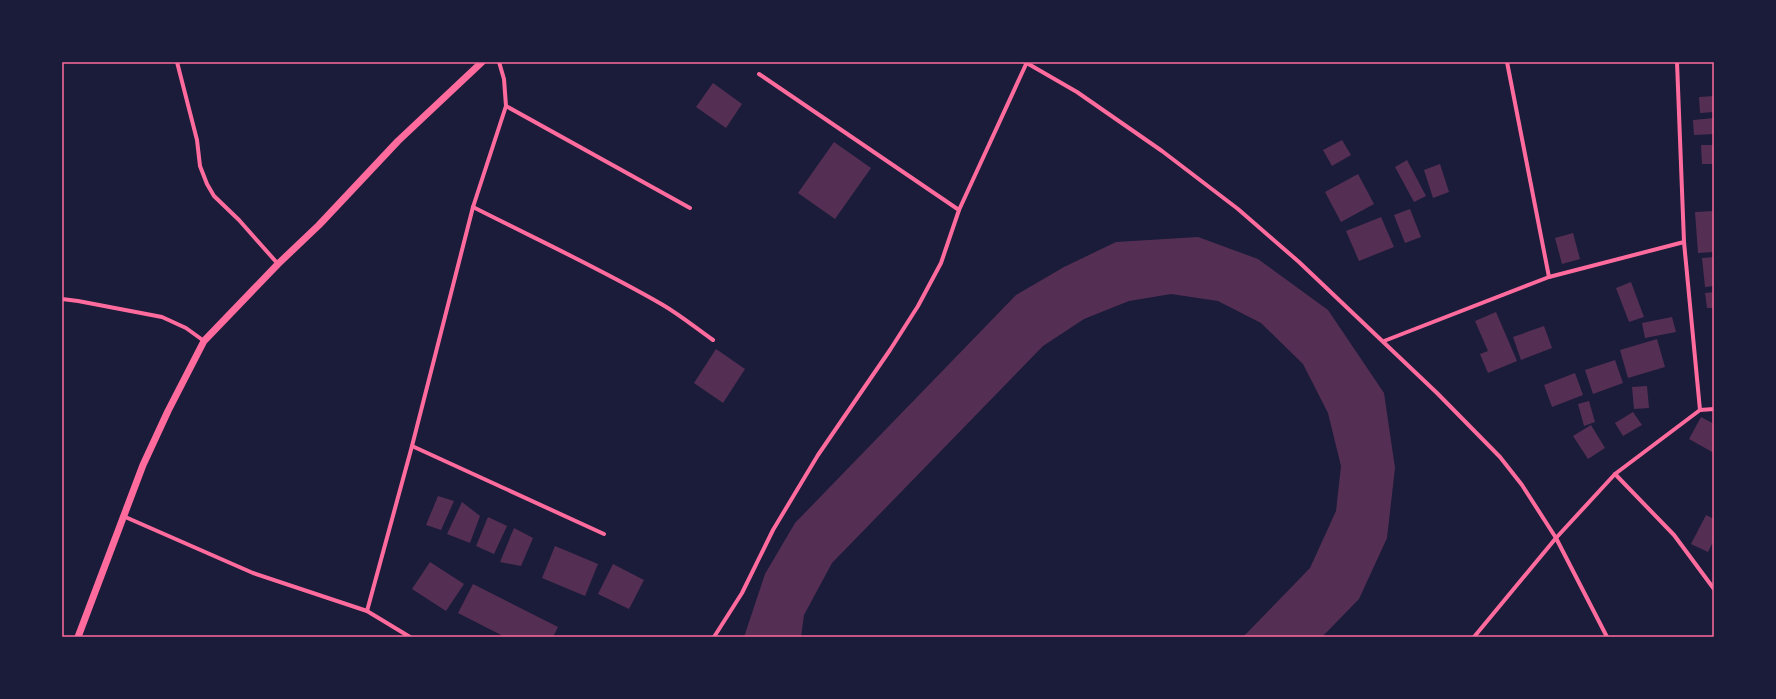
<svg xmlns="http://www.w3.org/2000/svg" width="1776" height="699" viewBox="0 0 1776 699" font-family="'Open Sans',sans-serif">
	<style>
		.building { fill: #542f53 }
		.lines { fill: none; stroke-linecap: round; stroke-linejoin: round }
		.minor { stroke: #ff6b9d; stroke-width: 4 }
		.tertiary { stroke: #ff6b9d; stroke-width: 7 }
		.neatline { fill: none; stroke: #ff6b9d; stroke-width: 1.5 }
	</style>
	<rect width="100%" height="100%" fill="#1b1b3a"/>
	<g class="building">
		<path d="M 713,83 L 742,104 L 726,128 L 696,107 Z"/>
		<path d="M 1714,96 L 1714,112 L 1700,113 L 1699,97 Z"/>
		<path d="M 1714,118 L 1714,134 L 1694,135 L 1693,120 Z"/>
		<path d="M 1342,140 L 1351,155 L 1332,166 L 1323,150 Z"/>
		<path d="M 834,142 L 871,168 L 835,219 L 798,193 Z"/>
		<path d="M 1701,145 L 1714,145 L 1714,164 L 1702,164 Z"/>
		<path d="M 1407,160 L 1426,196 L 1414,202 L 1395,167 Z"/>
		<path d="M 1440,164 L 1449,192 L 1433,198 L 1424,170 Z"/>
		<path d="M 1358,174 L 1374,204 L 1341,222 L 1325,192 Z"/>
		<path d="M 1410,209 L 1421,237 L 1405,243 L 1394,215 Z"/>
		<path d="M 1714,211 L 1714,252 L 1698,253 L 1695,212 Z"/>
		<path d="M 1381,217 L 1394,247 L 1359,261 L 1346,231 Z"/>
		<path d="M 1573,233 L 1580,259 L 1562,264 L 1555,238 Z"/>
		<path d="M 1198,237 L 1258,259 L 1328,310 L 1384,393 L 1395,468 L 1387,538 L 1359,599 L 1322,637 L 1243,637 L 1310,568 L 1336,511 L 1341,466 L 1328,413 L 1303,364 L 1261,323 L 1218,301 L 1171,294 L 1129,301 L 1084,319 L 1043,346 L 832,563 L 804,615 L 801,637 L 744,637 L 765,574 L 795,523 L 1016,295 L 1064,267 L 1116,242 Z"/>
		<path d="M 1714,257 L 1714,286 L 1705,287 L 1702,258 Z"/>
		<path d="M 1631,282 L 1644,317 L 1629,322 L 1616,288 Z"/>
		<path d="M 1714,292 L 1714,308 L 1707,308 L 1705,293 Z"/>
		<path d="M 1496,312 L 1517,361 L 1488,373 L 1480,354 L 1488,351 L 1475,321 Z"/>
		<path d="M 1672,317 L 1676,332 L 1645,338 L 1642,323 Z"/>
		<path d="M 1544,326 L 1552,348 L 1521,360 L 1513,337 Z"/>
		<path d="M 1657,339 L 1665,367 L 1628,378 L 1620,350 Z"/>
		<path d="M 716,349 L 745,369 L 723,403 L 694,383 Z"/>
		<path d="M 1615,360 L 1623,383 L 1593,394 L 1585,370 Z"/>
		<path d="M 1575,373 L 1583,395 L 1552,407 L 1544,385 Z"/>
		<path d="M 1647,386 L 1649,408 L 1634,409 L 1632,387 Z"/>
		<path d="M 1589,401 L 1595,422 L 1584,426 L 1578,404 Z"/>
		<path d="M 1633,412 L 1642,425 L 1623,436 L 1615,423 Z"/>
		<path d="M 1701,417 L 1714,424 L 1714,453 L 1689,439 Z"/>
		<path d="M 1591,425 L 1605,448 L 1588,459 L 1573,436 Z"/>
		<path d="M 438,496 L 454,501 L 441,530 L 426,525 Z"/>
		<path d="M 462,502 L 480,516 L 470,543 L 447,534 Z"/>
		<path d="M 1706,515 L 1714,519 L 1714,540 L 1708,552 L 1691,544 Z"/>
		<path d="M 488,517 L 507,526 L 494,554 L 476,546 Z"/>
		<path d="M 514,528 L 533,538 L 521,566 L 500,562 Z"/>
		<path d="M 555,546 L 598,564 L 585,596 L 542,578 Z"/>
		<path d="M 430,562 L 464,584 L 446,611 L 412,589 Z"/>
		<path d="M 613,564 L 644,580 L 629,609 L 598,594 Z"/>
		<path d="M 473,584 L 558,627 L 553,637 L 505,637 L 458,613 Z"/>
	</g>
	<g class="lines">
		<g class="minor">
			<path d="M 177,62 L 197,140 L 200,166 L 207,184 L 214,196 L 239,220 L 278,264"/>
			<path d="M 1025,62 L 1077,92 L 1162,151 L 1238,209 L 1299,262 L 1437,393 L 1500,457 L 1522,485 L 1556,538 L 1607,637"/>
			<path d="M 1507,62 L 1549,277"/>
			<path d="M 1677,62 L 1684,242 L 1700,410"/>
			<path d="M 759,74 L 959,210"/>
			<path d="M 506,106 L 690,208"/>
			<path d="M 473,207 C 536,239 601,269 663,305 C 680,315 696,328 713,340"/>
			<path d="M 62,299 L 78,301 L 162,317 L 186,328 L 204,341"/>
			<path d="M 1384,341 L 1549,277 L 1684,242"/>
			<path d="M 412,446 L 604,534"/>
			<path d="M 1615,474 L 1674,535 L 1714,589"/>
			<path d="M 123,516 L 253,573 L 367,611 L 410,637"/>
			<path d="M 367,611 L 412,446 L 473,207 L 506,106 L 504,79 L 499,62"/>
			<path d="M 714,637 L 742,593 L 773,530 L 818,455 L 890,350 L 918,306 L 941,263 L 959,210 L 1027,62"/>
			<path d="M 1474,637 L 1556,538 L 1615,474 L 1700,410 L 1714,409"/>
		</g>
		<path class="tertiary" d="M 78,637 L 143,465 L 168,411 L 204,341 L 278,264 L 319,225 L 398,141 L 482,62"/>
	</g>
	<rect width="1776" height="699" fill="none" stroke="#1b1b3a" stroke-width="126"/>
	<rect x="63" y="63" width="1650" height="573" class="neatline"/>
</svg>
